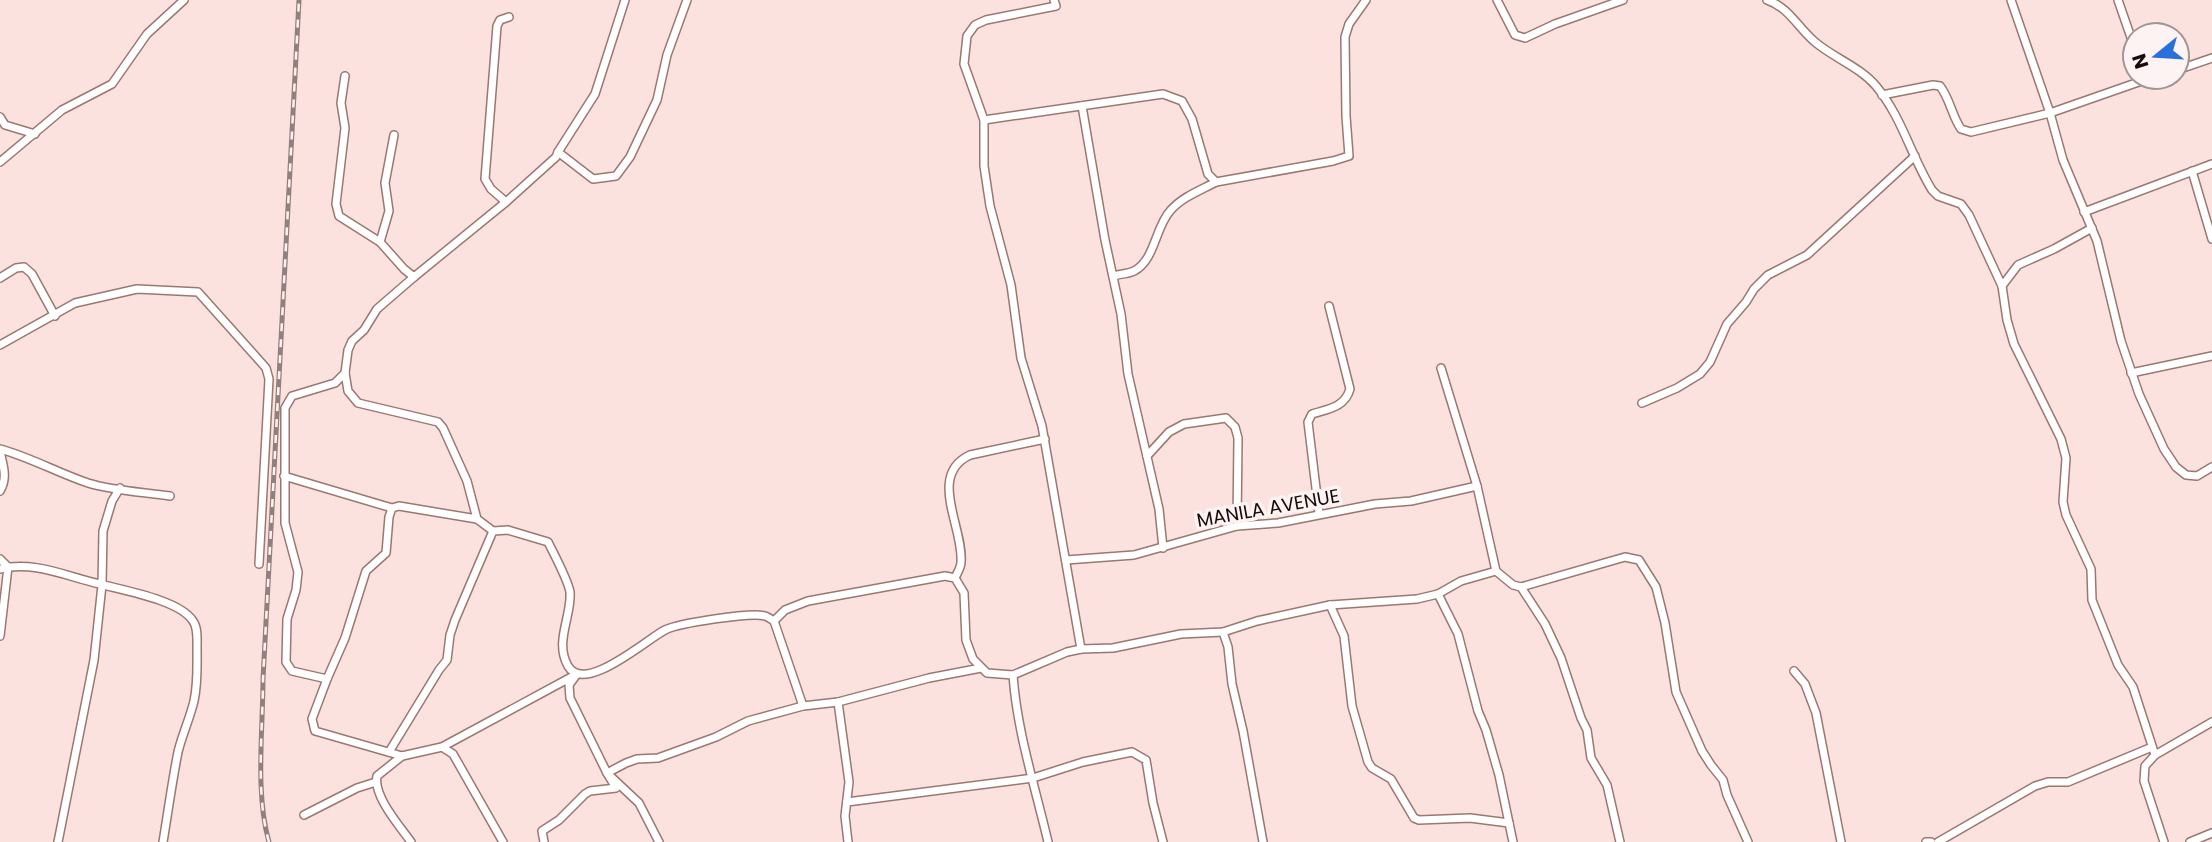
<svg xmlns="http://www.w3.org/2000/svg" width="2212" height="842" viewBox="0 0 2212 842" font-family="Poppins,sans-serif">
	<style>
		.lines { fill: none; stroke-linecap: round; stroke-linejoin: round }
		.minor-casing { stroke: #9b7772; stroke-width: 10 }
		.minor { stroke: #fff; stroke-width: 7 }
		.rail-casing { stroke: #93807d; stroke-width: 5 }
		.rail { stroke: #fcf3f2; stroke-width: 2.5; stroke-dasharray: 8; stroke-linecap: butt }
		.labels { text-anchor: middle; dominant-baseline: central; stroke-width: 7; stroke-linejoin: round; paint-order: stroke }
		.street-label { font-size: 19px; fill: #170a08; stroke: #fcf3f2 }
	</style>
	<rect width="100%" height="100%" fill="#fbe2de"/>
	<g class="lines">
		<g class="minor-casing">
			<g id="minor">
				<path d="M 1054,0 L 1056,6 L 986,20 L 975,25 L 967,36 L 964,64 L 984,120 L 984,166 L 990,206 L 1011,285 L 1021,358 L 1042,426 L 1081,649"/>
				<path d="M 1497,0 L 1515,35 L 1525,38 L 1555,24 L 1623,0"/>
				<path d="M 1767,0 C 1790,8 1797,27 1815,42 C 1834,58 1860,67 1876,86 C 1902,117 1911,156 1932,190 L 1938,196 L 1961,204 L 1969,215 L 2002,286 L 2007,320 L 2014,344 L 2061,439 L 2066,458 L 2063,502 L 2066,515 L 2091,569 L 2092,600 L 2118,665 L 2133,687 L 2155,755"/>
				<path d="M 2011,0 L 2050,113 L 2063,160 L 2097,241 L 2121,341 L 2139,394 L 2164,449 L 2176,467 L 2186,475 L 2197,476 L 2212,467"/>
				<path d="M 2118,0 L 2135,49"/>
				<path d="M 2177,70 L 2212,58"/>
				<path d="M 345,76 L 341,103 L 345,128 L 336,204 L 339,216 L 380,242 L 404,269 L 414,277 L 506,202 L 556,157 L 558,152 L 593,179 L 616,176 L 630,157 L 657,100 L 667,55 L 687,0"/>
				<path d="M 1882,95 L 1933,85 L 1940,86 C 1950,99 1952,116 1961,129 L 1971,132 L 2050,113 L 2153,77"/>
				<path d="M 1082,106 L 1105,240 L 1121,314 L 1128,374 L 1159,509 L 1163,548"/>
				<path d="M 0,117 L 5,125 L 35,134"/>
				<path d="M 984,120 L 1163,94 L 1182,101 L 1192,119 L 1208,174 L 1216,182 L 1333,161 L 1349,156 L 1346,116 L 1345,37 L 1349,24 L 1366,0"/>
				<path d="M 558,152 L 595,94 L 625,0"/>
				<path d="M 0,162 L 62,110 L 112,84 L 147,34 L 184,0"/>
				<path d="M 2192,171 L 2212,239"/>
				<path d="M 506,202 L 491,189 L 485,179 L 497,26 L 500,20 L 509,17"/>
				<path d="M 2084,212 L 2212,164"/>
				<path d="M 380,242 L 389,211 L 385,183 L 394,135"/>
				<path d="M 1113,276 C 1119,274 1128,274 1134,271 C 1155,260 1155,228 1170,211 C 1182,197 1201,190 1216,182"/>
				<path d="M 414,277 L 377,309 L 364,330 L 352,341 L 348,350 L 345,373 L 348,391 L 358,403 L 438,422 L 443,428 L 467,481 L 477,519"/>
				<path d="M 0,278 L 16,268 L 24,267 L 32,274 L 55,316"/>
				<path d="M 2002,286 L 2018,265 L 2054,249 L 2092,228"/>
				<path d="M 0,345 L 75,303 L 137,289 L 198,292 L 266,368 L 269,379 L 259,564"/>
				<path d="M 1441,368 L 1477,486 L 1496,571 L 1513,585 L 1521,587 L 1625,557 L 1639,560 L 1656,587 L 1665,623 L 1676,692 L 1702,751 L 1711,765 L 1723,780 L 1727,795 L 1748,842"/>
				<path d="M 2131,373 L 2212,356"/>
				<path d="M 1642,403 L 1677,388 L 1700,374 L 1710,362 L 1727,324 L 1746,302 L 1754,289 L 1768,275 L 1807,255 L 1915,156"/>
				<path d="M 0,449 C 30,457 58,473 88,483 C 114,491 143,492 170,496"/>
				<path d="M 0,451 C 3,466 8,477 0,491"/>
				<path d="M 1147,456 L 1169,432 L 1184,424 L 1226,418 L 1235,427 L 1238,438 L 1237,526"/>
				<path d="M 284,476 L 392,508"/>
				<path d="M 1319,513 L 1308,422 L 1312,414 C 1329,409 1345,407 1350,389 L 1329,306"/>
				<path d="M 0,559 L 8,567"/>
				<path d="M 1066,560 L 1134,555 L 1237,526 L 1278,523 L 1375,504 L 1411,501 L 1477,486"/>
				<path d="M 0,569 C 33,560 68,577 100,584 C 122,590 180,600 193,621 C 198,628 197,639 197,647 C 197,665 198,683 194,701 C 190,718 182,735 178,752 C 172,782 168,812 163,842"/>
				<path d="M 955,578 C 957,573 961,568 961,562 C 964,528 927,475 970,455 L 1045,439"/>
				<path d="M 1521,587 L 1545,624 L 1561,658 L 1581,718 L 1587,730 L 1591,758 L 1607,785 L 1620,842"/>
				<path d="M 1438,594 L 1458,634 L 1478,711 L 1486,730 L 1499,775 L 1509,823"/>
				<path d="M 1330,605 L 1344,636 L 1352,706 L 1368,762 L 1372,768 L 1391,779 L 1414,818 L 1419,820 L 1470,818 L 1509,823 L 1513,842"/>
				<path d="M 774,621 L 785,610 L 808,601 L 945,576 L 955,578 L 964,593 L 966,640 L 973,659 L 987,673 L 1013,675 L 1067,652 L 1081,649 L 1113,648 L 1181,634 L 1223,632 L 1257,621 L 1330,605 L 1417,599 L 1438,594 L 1461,581 L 1496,571"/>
				<path d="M 1223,632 L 1228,647 L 1232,684 L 1243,731 L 1263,842"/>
				<path d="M 0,636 L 8,567"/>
				<path d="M 1794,671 L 1805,684 L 1816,713 L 1841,842"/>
				<path d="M 1013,675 C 1017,732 1035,786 1048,842"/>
				<path d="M 327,679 L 292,671 L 286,662 L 287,619 L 296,590 L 298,572 L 285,523 L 285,408 L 292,396 L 335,383 L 345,373"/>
				<path d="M 838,702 L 849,782 L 845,816 L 848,842"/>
				<path d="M 442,747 L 577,674 L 569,685 L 570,698 L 607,773 L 639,803 L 659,842"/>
				<path d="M 389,752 L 439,670 L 447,660 L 450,635 L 455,620 L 493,531"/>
				<path d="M 402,756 L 377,776 C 373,796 399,825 411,842"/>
				<path d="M 847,802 L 1033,778 L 1083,762 L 1132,752 L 1146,760 L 1153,803 L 1163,842"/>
				<path d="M 304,815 L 357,788 L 376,782"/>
				<path d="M 58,842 L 94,660 L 102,585 L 103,531 L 112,501 L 120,488"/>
				<path d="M 503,842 L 453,754 L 442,747 L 402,756 L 315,731 L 312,719 L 327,679 L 345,638 L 366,571 L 386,553 L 389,517 L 392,508 L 399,506 L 477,519 L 493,531 L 508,530 L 548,542 C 554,554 568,580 570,592 C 572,616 554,642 568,666 C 584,695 647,639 665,630 C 679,623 751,612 765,616 C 768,617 771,619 774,621 L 803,706"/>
				<path d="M 544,842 L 542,831 L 559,820 L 585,794 L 590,791 L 616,788 L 607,773 L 626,763 L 637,759 L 658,758 L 716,737 L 748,721 L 803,706 L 838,702 L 929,678 L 981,668"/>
				<path d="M 1926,842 L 1931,842"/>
				<path d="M 1938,842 L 2035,786 L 2048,782 L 2068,782 L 2152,747"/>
				<path d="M 2164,842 L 2144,781 L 2145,766 L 2155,755 L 2212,722"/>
				<path d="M 2190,842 L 2212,833"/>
			</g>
		</g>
		<use href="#minor" class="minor"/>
		<g class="rail-casing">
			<path id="rail" d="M 269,842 C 255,794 263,729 263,679 L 299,0"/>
		</g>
		<use href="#rail" class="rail"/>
	</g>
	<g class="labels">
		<g class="street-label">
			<text transform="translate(1268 508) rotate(-10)">MANILA AVENUE</text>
		</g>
	</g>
	<g transform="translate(2156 56) rotate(252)"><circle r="33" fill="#fcf3f2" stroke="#a09694" stroke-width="2"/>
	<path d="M0-5L12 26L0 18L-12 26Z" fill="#2870dc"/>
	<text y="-10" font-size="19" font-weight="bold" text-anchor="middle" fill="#170a08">N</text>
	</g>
</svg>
